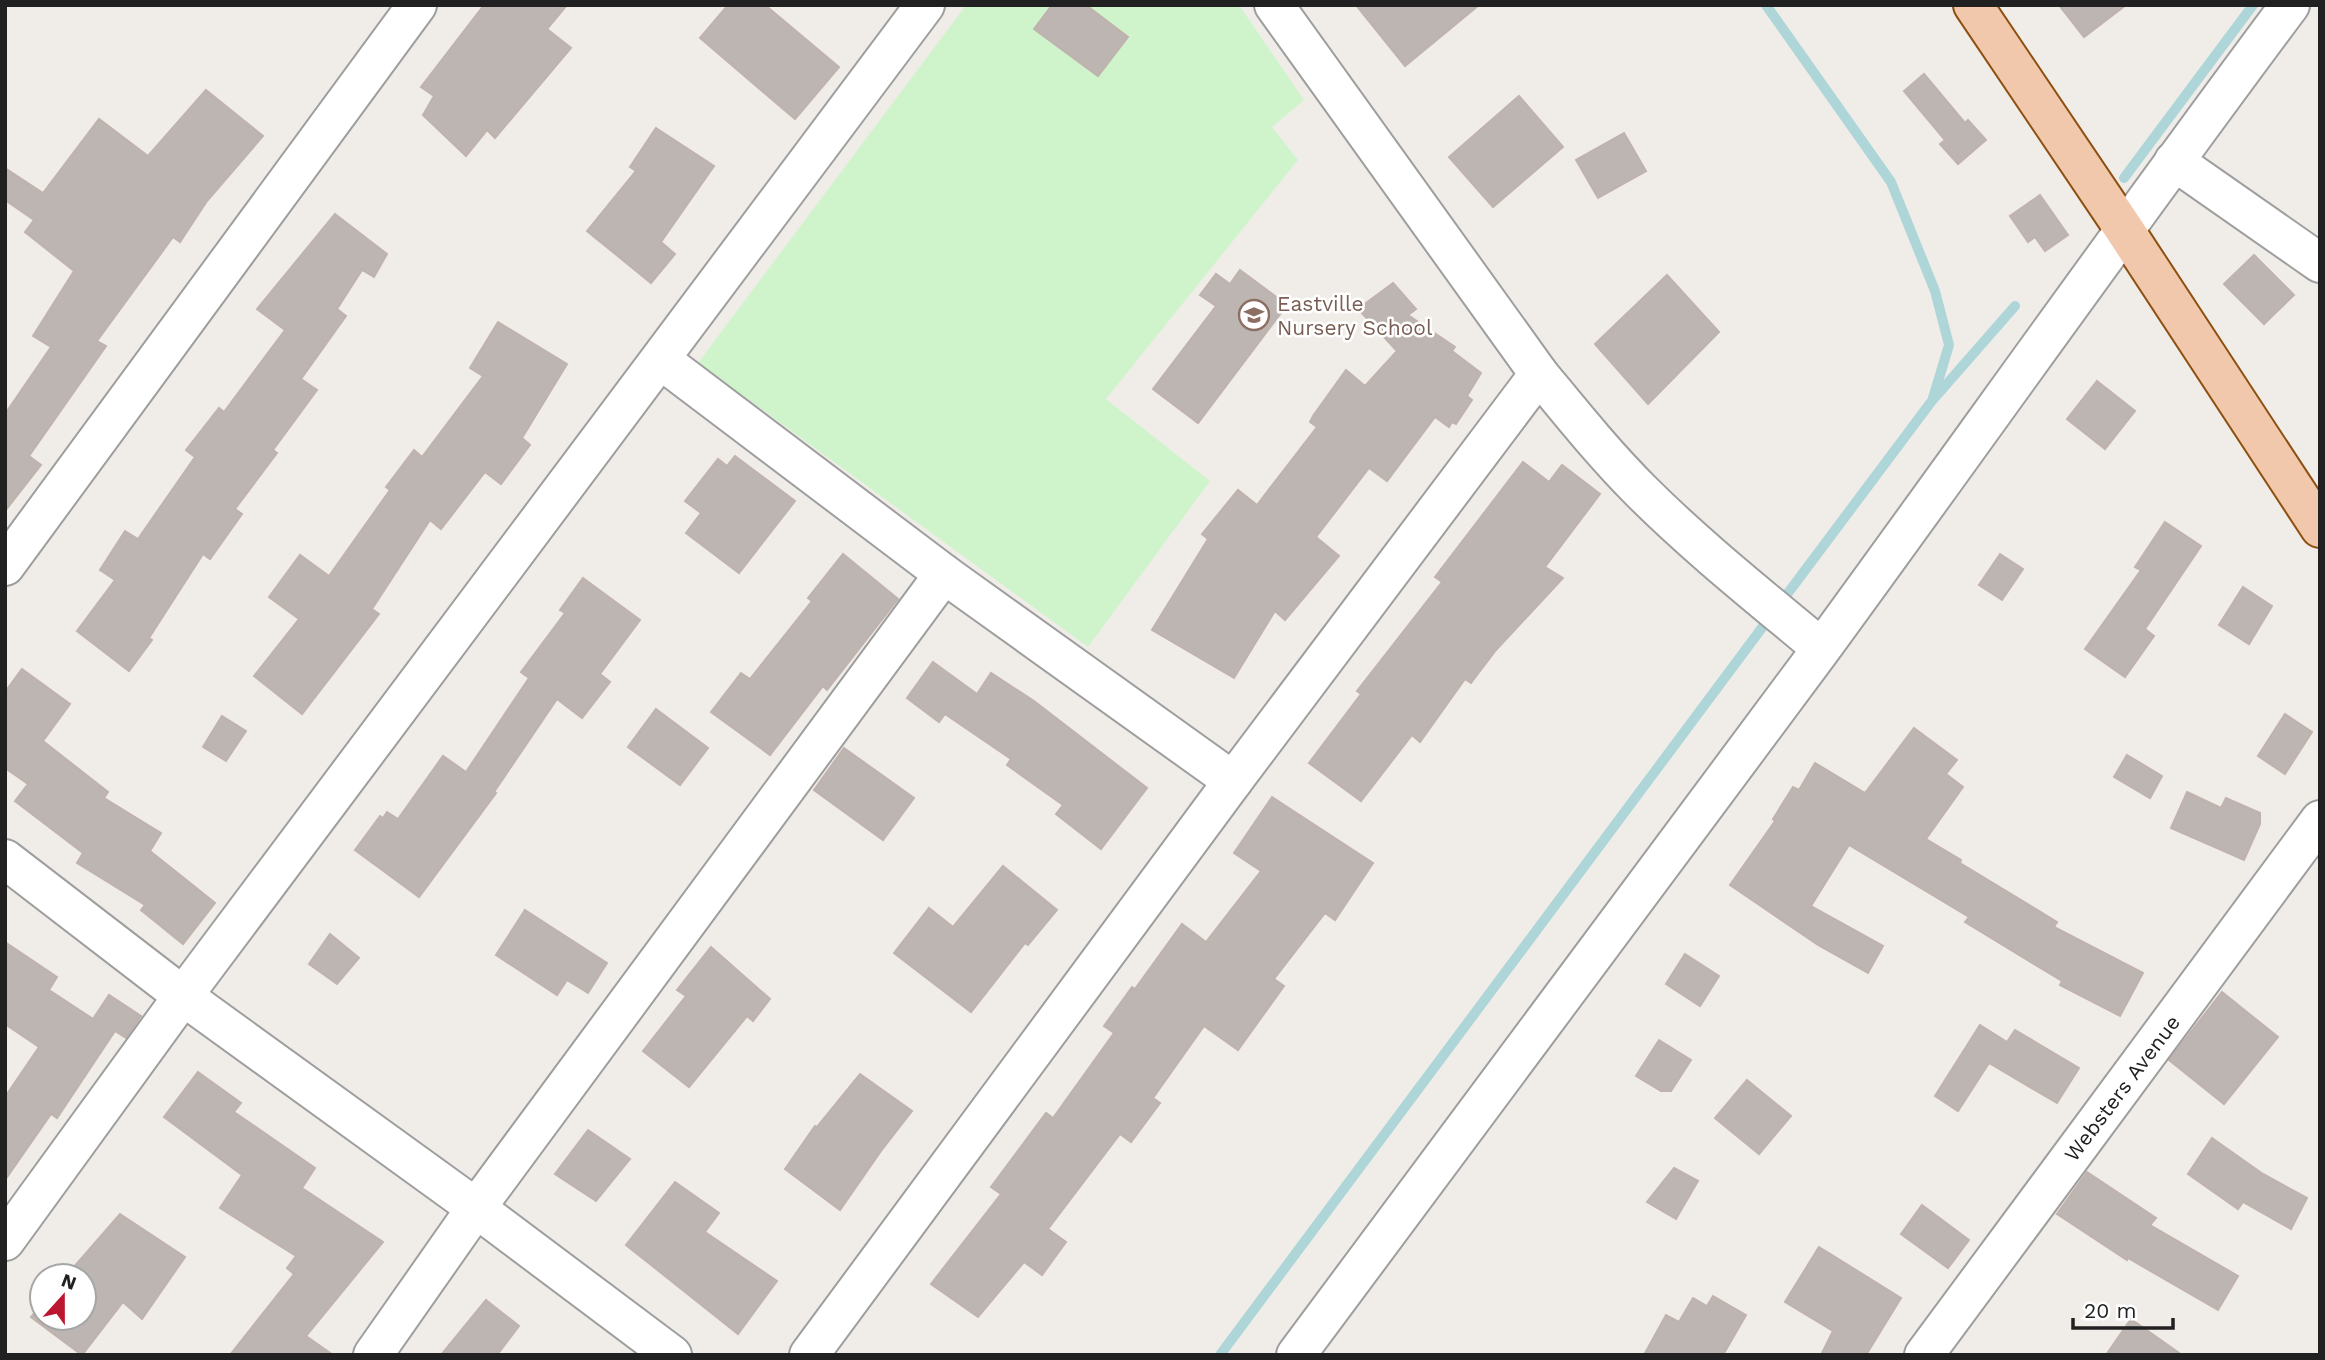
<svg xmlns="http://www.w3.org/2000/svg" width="2325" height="1360" viewBox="0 0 2325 1360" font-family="'Work Sans',sans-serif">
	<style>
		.park { fill: #cff4cc }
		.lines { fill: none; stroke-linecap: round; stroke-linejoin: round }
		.stream { stroke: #aed6d9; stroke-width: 10 }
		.building { fill: #bdb5b2; stroke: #c0b2ac; stroke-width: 2 }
		.minor-casing { stroke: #9e9e9e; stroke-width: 42 }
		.major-casing { stroke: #8d5011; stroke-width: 42 }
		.minor { stroke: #fff; stroke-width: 38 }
		.major { stroke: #f2c8ac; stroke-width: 38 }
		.labels { text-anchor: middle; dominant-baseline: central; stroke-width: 5; stroke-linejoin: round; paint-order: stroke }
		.education-label { font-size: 21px; fill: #785e54; stroke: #fff; text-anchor: start }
		.street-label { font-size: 21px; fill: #212121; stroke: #fff }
	</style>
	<rect width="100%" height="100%" fill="#f0ede9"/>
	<path class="park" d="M 966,5 L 1239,5 L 1304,100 L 1272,127 L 1298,160 L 1106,399 L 1210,481 L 1088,647 L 698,363 Z"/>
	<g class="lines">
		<g class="stream">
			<path d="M 1766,5 L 1891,182 L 1935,291 L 1949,345 L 1933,398"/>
			<path d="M 2124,178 L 2253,5"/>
			<path d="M 1779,605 L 1931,402 L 2015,306"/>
			<path d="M 1220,1355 L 1770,617"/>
		</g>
	</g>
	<g class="building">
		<path d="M 484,5 L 567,5 L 547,29 L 571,48 L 495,138 L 487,130 L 466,156 L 423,115 L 434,96 L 421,87 Z"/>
		<path d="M 728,5 L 765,5 L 839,67 L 795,119 L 700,38 Z"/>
		<path d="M 1052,5 L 1086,5 L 1128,37 L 1098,76 L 1034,29 Z"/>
		<path d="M 1356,5 L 1479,5 L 1405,66 Z"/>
		<path d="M 2059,5 L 2126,5 L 2084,37 Z"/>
		<path d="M 1924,74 L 1965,123 L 1968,120 L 1986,140 L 1958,164 L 1940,144 L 1945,140 L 1904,91 Z"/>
		<path d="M 206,90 L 263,136 L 207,201 L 180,242 L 173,237 L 97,341 L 106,346 L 29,456 L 41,465 L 5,511 L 5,414 L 51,347 L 33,336 L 74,271 L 25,232 L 34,220 L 5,200 L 5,168 L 43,193 L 99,119 L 148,156 Z"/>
		<path d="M 1519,96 L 1563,147 L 1493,207 L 1449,157 Z"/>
		<path d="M 656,128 L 714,166 L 661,242 L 675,254 L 651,283 L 587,231 L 636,171 L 630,167 Z"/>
		<path d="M 1624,133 L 1646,171 L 1598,198 L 1576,160 Z"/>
		<path d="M 2040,195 L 2068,235 L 2045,251 L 2035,237 L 2028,242 L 2010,216 Z"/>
		<path d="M 335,214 L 387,254 L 374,277 L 362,270 L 337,309 L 346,316 L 301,379 L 317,390 L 273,450 L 277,453 L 235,509 L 242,514 L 210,559 L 203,554 L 149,638 L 152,640 L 129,671 L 77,631 L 115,580 L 100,570 L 125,531 L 138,539 L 195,457 L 186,450 L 219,408 L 224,412 L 285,330 L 257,309 Z"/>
		<path d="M 2254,255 L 2294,295 L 2264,324 L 2224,284 Z"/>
		<path d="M 1240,270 L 1287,305 L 1198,423 L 1153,389 L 1216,306 L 1200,295 L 1216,274 L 1230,284 Z"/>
		<path d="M 1667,275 L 1719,332 L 1648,404 L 1595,344 Z"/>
		<path d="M 1393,283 L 1416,309 L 1408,315 L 1455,347 L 1452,351 L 1481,373 L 1467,396 L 1472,400 L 1456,424 L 1452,422 L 1449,427 L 1435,417 L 1387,481 L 1369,468 L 1316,537 L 1339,556 L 1285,620 L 1275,611 L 1234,678 L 1152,630 L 1208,539 L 1202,534 L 1238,490 L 1257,505 L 1317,427 L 1310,422 L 1313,416 L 1346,370 L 1365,386 L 1397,351 L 1358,309 Z"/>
		<path d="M 498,322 L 567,364 L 522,438 L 530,445 L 501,484 L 485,472 L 441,529 L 430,520 L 372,609 L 379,614 L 302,714 L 254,676 L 299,619 L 269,597 L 300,555 L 329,576 L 390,490 L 386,487 L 414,450 L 422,457 L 483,376 L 470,368 Z"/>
		<path d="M 2097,381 L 2135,411 L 2105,449 L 2067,419 Z"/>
		<path d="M 735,456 L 795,501 L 739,573 L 686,533 L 701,513 L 685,501 L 718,459 L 727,466 Z"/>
		<path d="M 1523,462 L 1549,482 L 1562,465 L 1600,494 L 1545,567 L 1563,578 L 1496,650 L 1471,683 L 1465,679 L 1420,742 L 1412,735 L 1361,801 L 1309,763 L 1361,694 L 1357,691 L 1442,582 L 1435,577 Z"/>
		<path d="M 2165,522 L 2201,546 L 2145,629 L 2154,636 L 2125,677 L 2085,649 L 2141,570 L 2135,567 Z"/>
		<path d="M 843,554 L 898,599 L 827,690 L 823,686 L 770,755 L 711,712 L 741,673 L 750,679 L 812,601 L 808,598 Z"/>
		<path d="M 2000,554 L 2023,569 L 2002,600 L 1979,585 Z"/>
		<path d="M 583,578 L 640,620 L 600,674 L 610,682 L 582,718 L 557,699 L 494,792 L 496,793 L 419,897 L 355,850 L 380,816 L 383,818 L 387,812 L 398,819 L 443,756 L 466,772 L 529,678 L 521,672 L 565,613 L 560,610 Z"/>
		<path d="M 2243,587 L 2272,606 L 2249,644 L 2219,625 Z"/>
		<path d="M 933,662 L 977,694 L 991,673 L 1034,701 L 1147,788 L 1101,849 L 1056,814 L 1063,805 L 1007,765 L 1011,759 L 945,714 L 939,722 L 907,698 Z"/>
		<path d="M 22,669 L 70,704 L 43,741 L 108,792 L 104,798 L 161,833 L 150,851 L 215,903 L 183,944 L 141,910 L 145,905 L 77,863 L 83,853 L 15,801 L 28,784 L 5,768 L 5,692 Z"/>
		<path d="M 656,709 L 708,748 L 680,785 L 628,747 Z"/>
		<path d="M 2285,714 L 2312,732 L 2285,774 L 2258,756 Z"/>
		<path d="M 222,716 L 246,731 L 226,761 L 203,747 Z"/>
		<path d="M 1914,728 L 1957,760 L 1946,774 L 1963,787 L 1926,839 L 1961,860 L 1960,863 L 2057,922 L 2054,927 L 2143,973 L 2120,1016 L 2060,985 L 2062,981 L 1965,922 L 1969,917 L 1849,845 L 1811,906 L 1883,946 L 1868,973 L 1818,945 L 1730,885 L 1775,821 L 1773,819 L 1793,787 L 1799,790 L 1815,763 L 1865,793 Z"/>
		<path d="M 844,748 L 914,798 L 883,840 L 814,790 Z"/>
		<path d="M 2127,755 L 2162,776 L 2150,798 L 2114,777 Z"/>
		<path d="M 2187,792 L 2221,808 L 2226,798 L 2260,813 L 2260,824 L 2244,860 L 2171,828 Z"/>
		<path d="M 1272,797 L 1373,863 L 1335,920 L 1325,913 L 1274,979 L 1284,986 L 1238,1050 L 1204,1026 L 1153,1098 L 1160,1103 L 1131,1142 L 1120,1134 L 1048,1229 L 1066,1242 L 1042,1275 L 1024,1262 L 978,1317 L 931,1284 L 1001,1194 L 991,1187 L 1046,1113 L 1053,1118 L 1114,1033 L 1104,1026 L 1132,987 L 1135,989 L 1182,924 L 1206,942 L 1261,871 L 1234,853 Z"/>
		<path d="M 1003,866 L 1057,910 L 1028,945 L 1025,943 L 971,1012 L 894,953 L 929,908 L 953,927 Z"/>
		<path d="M 525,910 L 607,963 L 588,993 L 567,980 L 557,995 L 496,955 Z"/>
		<path d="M 330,934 L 359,958 L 337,984 L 309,964 Z"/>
		<path d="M 5,942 L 57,977 L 49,990 L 93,1019 L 109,995 L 141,1016 L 126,1038 L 115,1031 L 57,1118 L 51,1114 L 5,1180 L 5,1097 L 39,1047 L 5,1024 Z"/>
		<path d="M 711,947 L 770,999 L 753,1021 L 747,1016 L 689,1087 L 643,1051 L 686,996 L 677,990 Z"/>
		<path d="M 1685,954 L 1719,976 L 1700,1006 L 1666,984 Z"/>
		<path d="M 2222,992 L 2278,1037 L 2224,1104 L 2169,1060 Z"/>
		<path d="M 1980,1025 L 2007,1042 L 2015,1030 L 2079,1068 L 2057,1103 L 1989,1063 L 1958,1111 L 1935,1096 Z"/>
		<path d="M 1659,1040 L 1691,1060 L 1671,1091 L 1661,1091 L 1636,1076 Z"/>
		<path d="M 198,1072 L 241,1103 L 234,1112 L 315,1168 L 302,1188 L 383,1242 L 306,1336 L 333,1355 L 230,1355 L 294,1274 L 287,1268 L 296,1256 L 220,1208 L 242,1175 L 164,1117 Z"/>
		<path d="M 860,1074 L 912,1111 L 881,1151 L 840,1210 L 785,1169 L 815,1126 L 817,1127 Z"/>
		<path d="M 1747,1080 L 1791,1116 L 1759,1154 L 1715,1118 Z"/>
		<path d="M 588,1130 L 630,1159 L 596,1201 L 555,1174 Z"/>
		<path d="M 2212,1138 L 2263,1174 L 2307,1198 L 2291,1229 L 2243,1202 L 2238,1209 L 2188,1174 Z"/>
		<path d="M 1674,1168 L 1698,1181 L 1676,1219 L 1647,1202 Z"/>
		<path d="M 2087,1172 L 2156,1218 L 2150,1225 L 2238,1276 L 2218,1310 L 2128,1258 L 2127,1260 L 2057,1214 Z"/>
		<path d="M 675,1182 L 719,1213 L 705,1232 L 777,1281 L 738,1334 L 626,1245 Z"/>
		<path d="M 1922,1205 L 1969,1240 L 1948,1268 L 1901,1234 Z"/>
		<path d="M 120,1214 L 185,1257 L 142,1319 L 123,1302 L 82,1355 L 31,1317 L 42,1304 L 42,1318 L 84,1318 L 84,1276 L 66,1276 Z"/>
		<path d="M 1819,1247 L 1901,1298 L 1866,1355 L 1821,1355 L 1833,1331 L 1785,1302 Z"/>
		<path d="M 1713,1296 L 1746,1315 L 1723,1355 L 1644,1355 L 1666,1315 L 1679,1322 L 1693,1298 L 1707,1306 Z"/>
		<path d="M 486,1300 L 519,1326 L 497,1355 L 441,1355 Z"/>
		<path d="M 2131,1319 L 2182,1355 L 2106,1355 Z"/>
	</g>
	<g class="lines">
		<g class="minor-casing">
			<g id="minor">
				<path d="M 1274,5 L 1539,374 C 1572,414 1604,454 1641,491 C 1697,547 1760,597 1821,648"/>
				<path d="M 2174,161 L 2320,263"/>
				<path d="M 661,360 L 944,574 L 1233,781"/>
				<path d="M 5,566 L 417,5"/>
				<path d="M 5,859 L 183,996 L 476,1208 L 672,1355"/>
				<path d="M 5,1241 L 183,996 L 925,5"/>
				<path d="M 373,1355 L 476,1208 L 944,574"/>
				<path d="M 809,1355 L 1233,781 L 1539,374"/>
				<path d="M 1296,1355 C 1471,1121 1646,887 1819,652 C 1976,437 2130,219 2290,5"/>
				<path d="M 1924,1355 L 2320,820"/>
			</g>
		</g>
		<g class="major-casing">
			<path id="major" d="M 1973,5 L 2124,229 L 2320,528"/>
		</g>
		<use href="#minor" class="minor"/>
		<use href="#major" class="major"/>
	</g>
	<defs>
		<g id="school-ring" transform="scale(1.575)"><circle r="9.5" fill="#fff" stroke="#8d6e63" stroke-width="1.5"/><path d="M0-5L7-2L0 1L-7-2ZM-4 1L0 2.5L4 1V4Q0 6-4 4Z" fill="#8d6e63"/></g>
	</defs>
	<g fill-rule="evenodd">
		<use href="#school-ring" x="1254" y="315"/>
	</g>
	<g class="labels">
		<g class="education-label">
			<text x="1277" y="303">Eastville<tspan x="1277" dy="24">Nursery School</tspan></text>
		</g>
		<g class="street-label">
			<text transform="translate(2122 1088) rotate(-53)">Websters Avenue</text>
		</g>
	</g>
	<rect width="2325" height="1360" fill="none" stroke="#212121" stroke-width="14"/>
	<g transform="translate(63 1297) rotate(21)"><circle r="33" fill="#ffffff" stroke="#a6a6a6" stroke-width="2"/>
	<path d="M0-5L12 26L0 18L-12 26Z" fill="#bc1631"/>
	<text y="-10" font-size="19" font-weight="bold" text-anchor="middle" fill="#212121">N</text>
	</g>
	<path d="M2073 1318v10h100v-10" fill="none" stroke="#212121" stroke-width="3.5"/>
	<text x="2084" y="1318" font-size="21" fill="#212121" stroke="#ffffff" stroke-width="5" paint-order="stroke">20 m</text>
</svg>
